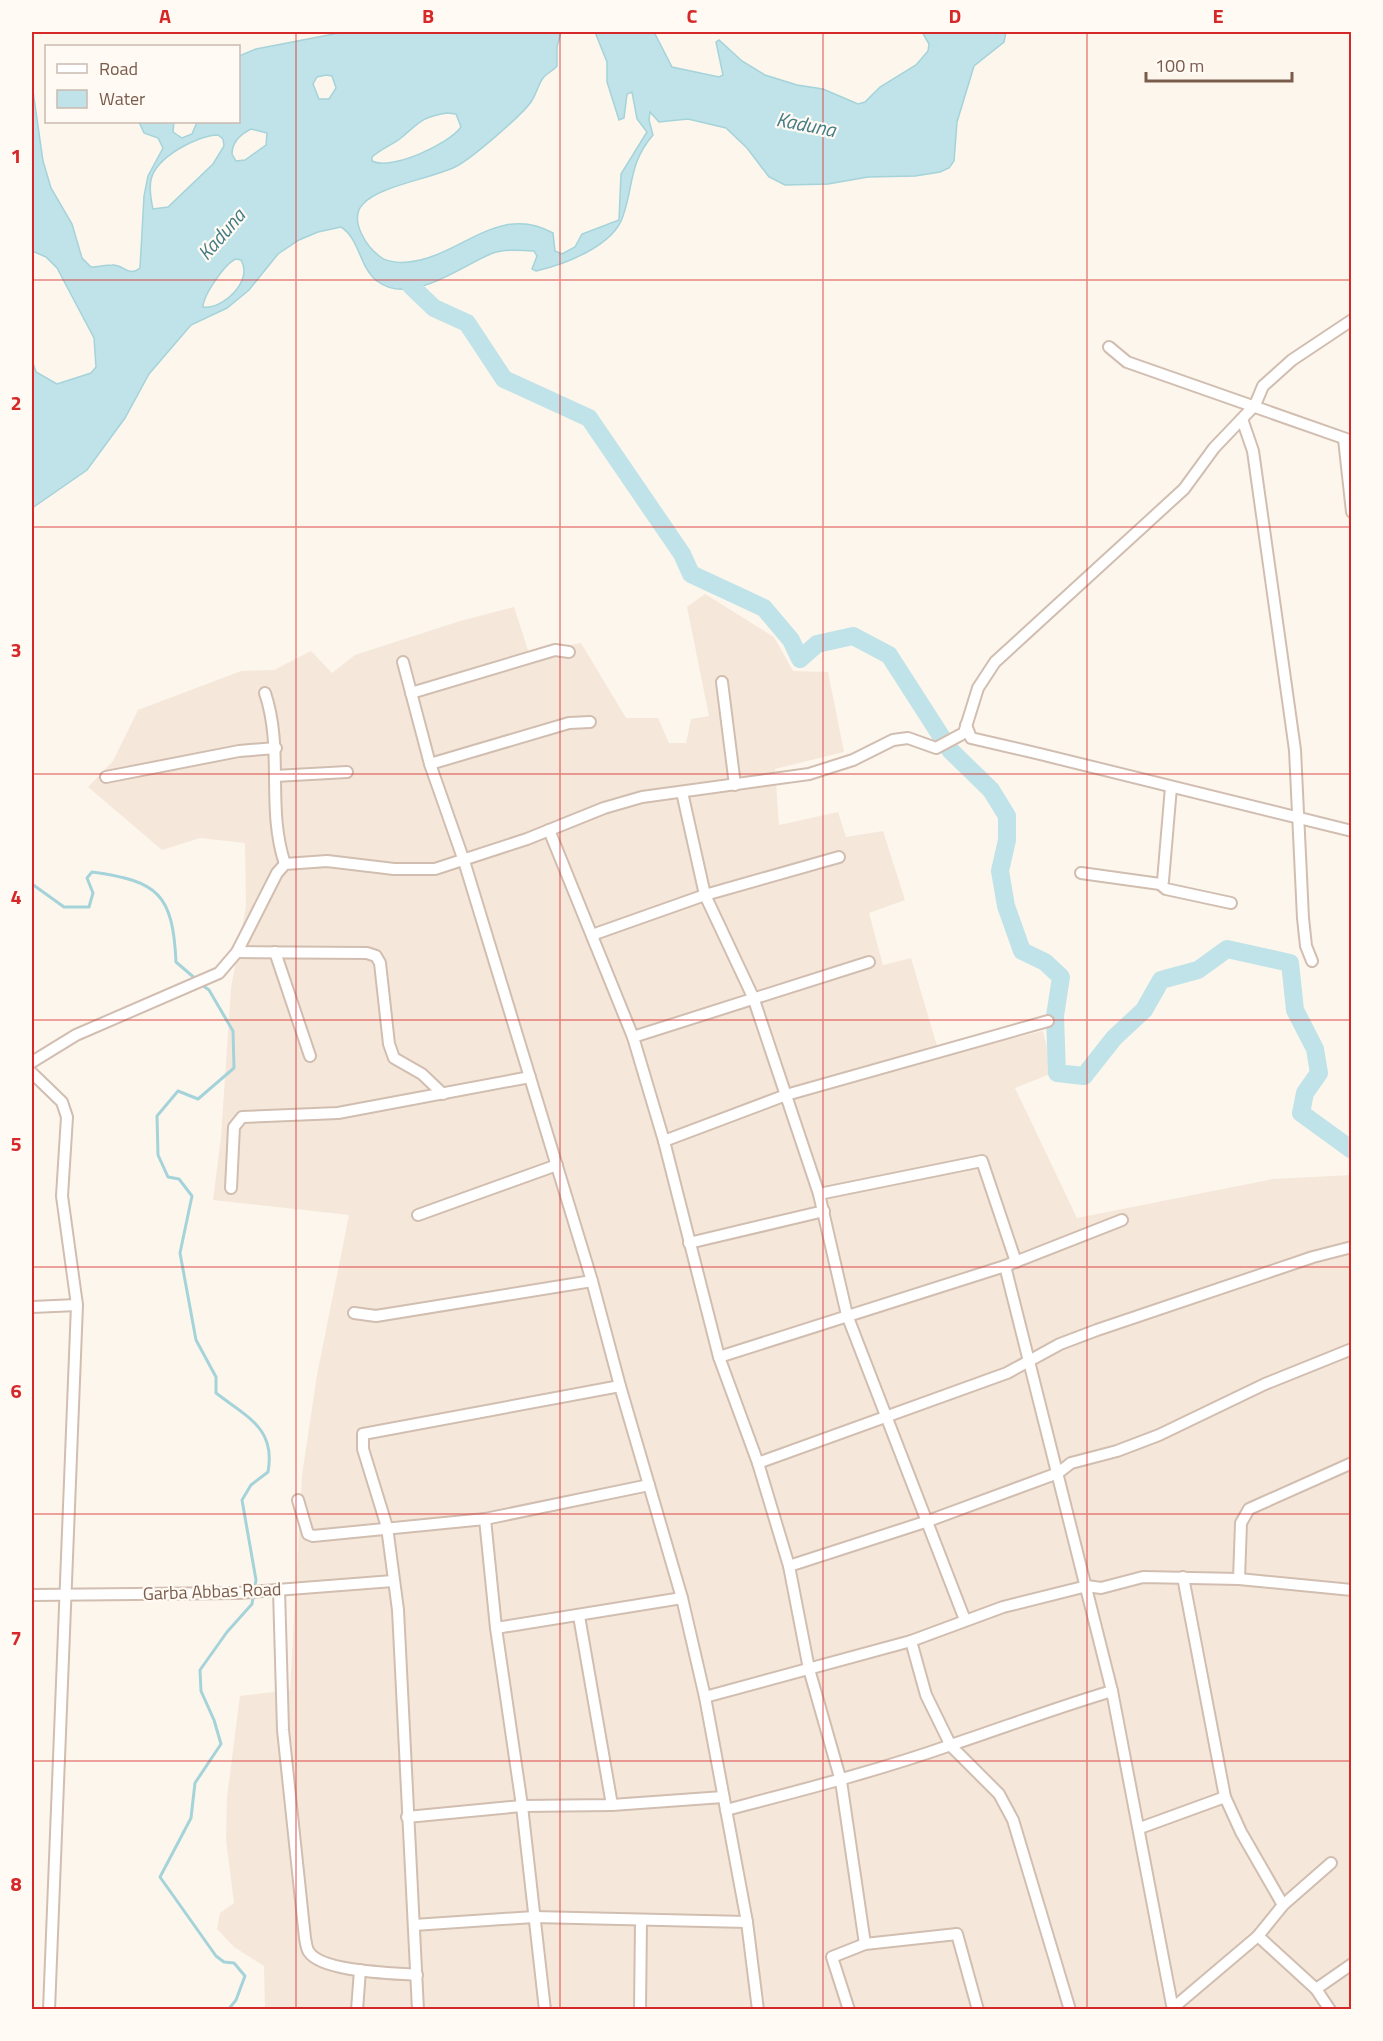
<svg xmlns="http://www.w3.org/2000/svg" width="1383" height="2041" viewBox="0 0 1383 2041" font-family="'Titillium Web',sans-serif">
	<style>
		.residential { fill: #f5e8da }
		.water { fill: #bfe3e8; stroke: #a5d3da; stroke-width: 1.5; fill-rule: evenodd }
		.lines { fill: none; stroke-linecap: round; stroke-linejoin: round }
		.stream { stroke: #a5d3da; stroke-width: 3 }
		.river { stroke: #bfe3e8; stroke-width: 18 }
		.minor-casing { stroke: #d1beb0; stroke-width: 14 }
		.minor { stroke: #fff; stroke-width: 10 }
		.grid { fill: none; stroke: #d62828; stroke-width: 1.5; stroke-opacity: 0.55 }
		.labels { text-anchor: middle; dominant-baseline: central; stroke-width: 4.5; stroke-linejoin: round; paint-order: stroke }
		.street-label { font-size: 18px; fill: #7a5c4d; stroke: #fffaf3 }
		.water-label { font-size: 20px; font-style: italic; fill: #437c86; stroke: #fffaf3 }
		.neatline { fill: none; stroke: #d62828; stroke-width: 2 }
		.grid-label { font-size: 20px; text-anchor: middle; font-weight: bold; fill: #d62828 }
	</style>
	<rect width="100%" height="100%" fill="#fdf6ec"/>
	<path class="residential" d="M 705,594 L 774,637 L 793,671 L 828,672 L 844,752 L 775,769 L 779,825 L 838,812 L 846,837 L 883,831 L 905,900 L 869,913 L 883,965 L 911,958 L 940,1056 L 1043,1031 L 1053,1073 L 1015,1088 L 1077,1218 L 1273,1179 L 1351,1175 L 1351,2009 L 265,2009 L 264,1966 L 234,1947 L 217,1929 L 220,1913 L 234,1903 L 226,1840 L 227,1797 L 240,1696 L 290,1690 L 302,1475 L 317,1375 L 349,1215 L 213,1200 L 221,1137 L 231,988 L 246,906 L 245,843 L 200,838 L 162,850 L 88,787 L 113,761 L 138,710 L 241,671 L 274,670 L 311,651 L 332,673 L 355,655 L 460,621 L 514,607 L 529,653 L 581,643 L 626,718 L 658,718 L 669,743 L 686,743 L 691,719 L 709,716 L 687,607 Z"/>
	<path class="water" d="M 344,32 L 561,32 L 557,47 L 557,66 C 553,71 547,73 543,78 C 538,85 536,95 531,102 C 521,116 470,160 455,167 C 430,179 379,186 363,204 C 348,220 367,248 382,258 C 388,262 401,263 408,262 C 461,257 498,202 553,233 L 555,251 L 562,254 L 575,247 L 582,234 L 619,220 L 621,174 L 647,132 L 637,119 L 632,92 L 627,94 L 624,118 L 619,120 L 607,82 L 607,62 L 595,32 L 654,32 L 672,67 L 719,77 L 723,75 L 716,42 L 719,40 L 742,61 L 765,75 L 797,85 L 823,89 L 858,104 L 865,102 L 880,87 L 916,65 L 928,51 L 929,44 L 922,32 L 1006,32 L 1004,42 L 974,66 L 957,122 L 954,161 L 949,168 L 940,172 L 915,176 L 868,177 L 828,184 L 785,185 L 769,177 L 747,148 L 726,128 L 688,119 L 659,122 L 650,112 L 649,120 L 653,135 C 629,163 634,184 623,216 C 614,246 563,265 536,271 L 532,269 L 537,256 L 534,251 C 522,250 504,249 493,253 C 462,265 411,307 377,281 C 359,267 360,239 341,227 L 318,232 L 299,240 L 278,254 L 249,290 L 227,308 L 191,325 L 149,374 L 125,418 L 87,470 L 32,508 L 32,360 L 36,372 L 57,384 L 91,373 L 96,367 L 94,338 L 57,268 L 46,257 L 32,251 L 32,84 L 43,161 L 51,188 L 72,224 L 82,258 L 91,267 C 98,267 105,265 112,265 C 124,264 128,278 140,268 L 144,196 L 148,176 L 163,148 L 158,138 L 144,133 L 139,122 L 174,122 L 173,132 L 182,138 L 192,134 L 197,122 L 238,122 L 239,56 L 256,49 ZM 326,75 L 332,76 L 336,88 L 329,99 L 319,99 L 313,84 L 317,77 ZM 447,113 L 456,114 L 461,127 C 449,144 391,171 372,161 L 372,157 C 381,149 392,145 401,138 C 419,123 421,117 447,113 ZM 251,129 L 267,133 L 266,145 L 245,160 L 236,161 L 232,154 C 232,141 241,134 251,129 ZM 218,135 L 223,139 L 224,146 L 213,164 L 168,207 L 153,209 C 151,200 149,189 151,180 C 155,158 197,135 218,135 ZM 236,259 L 241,260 C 254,281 222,310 203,307 C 203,296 225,263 236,259 Z"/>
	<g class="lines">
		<g class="stream">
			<path d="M 32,884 L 64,907 L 89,907 L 93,893 L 87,878 L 92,872 C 158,881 173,894 176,962 L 197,980"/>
			<path d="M 202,985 L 209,990 L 233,1031 L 234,1068 L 198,1099 L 178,1091 L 157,1116 L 158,1155 L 168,1177 L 179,1179 L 192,1196 L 180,1253 L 196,1340 L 216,1377 L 216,1393 C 247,1417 276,1428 268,1472 L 251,1485 L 242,1500 L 256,1580 L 252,1604 L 227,1632 L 200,1670 L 201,1691 L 214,1720 L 221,1744 L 195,1783 L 191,1818 L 160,1877 L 216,1956 L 224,1962 L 234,1963 L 245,1976 L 236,2000 L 228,2010"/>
		</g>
		<path class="river" d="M 411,286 L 434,308 L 467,323 L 504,379 L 589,418 L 682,554 L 691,574 L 764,608 L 791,640 L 800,659 L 817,644 L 853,636 L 889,655 L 950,750 L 991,790 L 1007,816 L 1007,840 L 1000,871 L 1006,906 L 1022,951 L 1045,962 L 1061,977 L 1055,1016 L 1057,1073 L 1084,1076 L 1114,1038 L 1144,1010 L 1161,980 L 1198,970 L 1227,949 L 1290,963 L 1295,1010 L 1315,1049 L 1319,1073 L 1305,1093 L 1301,1113 L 1352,1150"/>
		<g class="minor-casing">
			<g id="minor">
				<path d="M 1109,347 L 1127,362 L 1352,441"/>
				<path d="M 1242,419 L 1253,451 L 1295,750 L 1303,918 L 1306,946 L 1312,961"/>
				<path d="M 1344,439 L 1352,512"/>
				<path d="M 403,662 L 430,764 L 464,861 L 592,1281 L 620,1386 L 682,1598 L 705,1697 L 747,1922 L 758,2010"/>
				<path d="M 722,682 L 735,785"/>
				<path d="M 265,693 C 284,749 266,808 285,864"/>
				<path d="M 411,693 L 555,650 L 569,652"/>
				<path d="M 966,725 L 971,738 L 1040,754 L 1352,831"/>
				<path d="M 430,764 L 569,723 L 590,722"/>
				<path d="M 275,776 L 347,772"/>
				<path d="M 106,777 L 239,751 L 276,748"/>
				<path d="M 682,792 L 705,895 L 753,997 L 819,1194 L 847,1315 L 965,1620"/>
				<path d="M 549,830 L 633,1037 L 664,1141 L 719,1357 L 758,1463 L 789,1566 L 809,1669 L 841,1781 L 865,1944"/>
				<path d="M 1081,873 L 1160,884 L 1166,889 L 1231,903"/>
				<path d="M 1160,884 L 1163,881 L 1171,787"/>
				<path d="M 592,935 L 705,895 L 839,857"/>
				<path d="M 237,952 L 367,953 L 376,956 L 380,963 L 389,1044 L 394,1058 L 422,1074 L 443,1094"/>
				<path d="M 275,952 L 310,1056"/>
				<path d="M 633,1037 L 869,962"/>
				<path d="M 32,1062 L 76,1035 L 219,973 L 237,952 L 277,873 L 285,864 L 327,861 L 394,869 L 435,869 L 527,839 L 604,808 L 642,797 L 809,774 L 853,760 L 893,740 L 908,738 L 936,748 L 964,733 L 978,688 L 995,662 L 1184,489 L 1214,448 L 1255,405 L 1263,386 L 1292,360 L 1352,320"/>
				<path d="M 32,1073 L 62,1102 L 67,1117 L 62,1196 L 77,1305 L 49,2010"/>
				<path d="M 664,1141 L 786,1095 L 1048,1021"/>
				<path d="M 231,1188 L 234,1127 L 242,1117 L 338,1113 L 530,1077"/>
				<path d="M 819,1194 L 982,1161 L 1016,1262"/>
				<path d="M 418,1215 L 557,1165"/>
				<path d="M 689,1243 L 824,1211"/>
				<path d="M 1005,1266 L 1112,1691 L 1173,2010"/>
				<path d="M 32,1307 L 77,1305"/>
				<path d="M 354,1313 L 376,1316 L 592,1281"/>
				<path d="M 719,1357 L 1005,1266 L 1122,1220"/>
				<path d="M 758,1463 L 1007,1373 L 1060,1344 L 1097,1330 L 1313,1257 L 1352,1247"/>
				<path d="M 298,1500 L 308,1534 L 313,1536 L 485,1519 L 649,1485"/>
				<path d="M 485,1519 L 496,1628 L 522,1806 L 545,2010"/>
				<path d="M 789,1566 L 928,1521 L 1058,1473 L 1071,1463 L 1117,1451 L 1159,1435 L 1265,1384 L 1352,1349"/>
				<path d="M 1183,1577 L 1225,1797 L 1241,1832 L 1283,1905"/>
				<path d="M 1239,1579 L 1241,1523 L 1249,1509 L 1352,1463"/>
				<path d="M 279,1590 L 283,1730 L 305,1938 C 306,1942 306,1948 309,1952 C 322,1972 394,1973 417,1975"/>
				<path d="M 32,1595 L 238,1593 L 393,1581"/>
				<path d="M 579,1616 L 612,1805"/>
				<path d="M 496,1628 L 682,1598"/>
				<path d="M 911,1641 L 926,1695 L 951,1746 L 999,1794 L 1013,1820 L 1070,2010"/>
				<path d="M 705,1697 L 911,1641 L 1003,1607 L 1087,1586 L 1101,1588 L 1143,1577 L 1239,1579 L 1352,1590"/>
				<path d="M 726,1810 C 802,1790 877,1771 951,1745 C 1005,1727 1058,1707 1112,1691"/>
				<path d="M 407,1817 L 522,1806 L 612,1805 L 723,1797"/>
				<path d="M 1140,1828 L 1225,1797"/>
				<path d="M 414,1925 L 534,1917 L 747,1922"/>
				<path d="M 1258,1936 L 1316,1989 L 1330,2010"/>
				<path d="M 1316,1989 L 1352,1964"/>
				<path d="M 1173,2008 L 1258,1936 L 1283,1905 L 1331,1863"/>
				<path d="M 357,2010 L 360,1970"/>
				<path d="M 418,2010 L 398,1610 L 387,1527 L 363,1449 L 363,1434 L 620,1386"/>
				<path d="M 640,2010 L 641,1921"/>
				<path d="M 849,2010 L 832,1957 L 865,1944 L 957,1934 L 978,2010"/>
			</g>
		</g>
		<use href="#minor" class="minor"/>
	</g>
	<path class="grid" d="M 296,32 L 296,2010M 560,32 L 560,2010M 823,32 L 823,2010M 1087,32 L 1087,2010M 32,280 L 1352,280M 32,527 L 1352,527M 32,774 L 1352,774M 32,1020 L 1352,1020M 32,1267 L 1352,1267M 32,1514 L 1352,1514M 32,1761 L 1352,1761"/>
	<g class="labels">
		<g class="street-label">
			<text transform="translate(212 1591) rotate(-2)">Garba Abbas Road</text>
		</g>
		<g class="water-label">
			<text transform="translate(806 124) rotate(11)">Kaduna</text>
			<text transform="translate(221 234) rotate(-49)">Kaduna</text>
		</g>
	</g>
	<rect width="1383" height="2041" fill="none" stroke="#fffaf3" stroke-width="66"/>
	<rect x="45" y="45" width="195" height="78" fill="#fffaf3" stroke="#cabbb1" stroke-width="1.5"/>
	<rect x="57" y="64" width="30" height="9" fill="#ffffff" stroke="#cabbb1" stroke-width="1.5"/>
	<text x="99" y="75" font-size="18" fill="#7a5c4d">Road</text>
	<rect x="57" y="90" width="30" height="18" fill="#bfe3e8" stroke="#cabbb1" stroke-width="1.5"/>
	<text x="99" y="105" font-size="18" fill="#7a5c4d">Water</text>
	<path d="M1146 72v9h146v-9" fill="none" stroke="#7a5c4d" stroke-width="3"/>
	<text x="1155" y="72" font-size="18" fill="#7a5c4d" stroke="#fffaf3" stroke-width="4.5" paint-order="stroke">100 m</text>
	<rect x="33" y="33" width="1317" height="1975" class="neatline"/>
	<g class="grid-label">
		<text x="165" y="23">A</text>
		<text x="428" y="23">B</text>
		<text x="692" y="23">C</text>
		<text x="955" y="23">D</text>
		<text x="1218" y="23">E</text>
		<text x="16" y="163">1</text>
		<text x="16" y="410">2</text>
		<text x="16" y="657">3</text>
		<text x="16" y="904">4</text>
		<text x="16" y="1151">5</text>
		<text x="16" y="1398">6</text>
		<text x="16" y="1645">7</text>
		<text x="16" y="1891">8</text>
	</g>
</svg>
